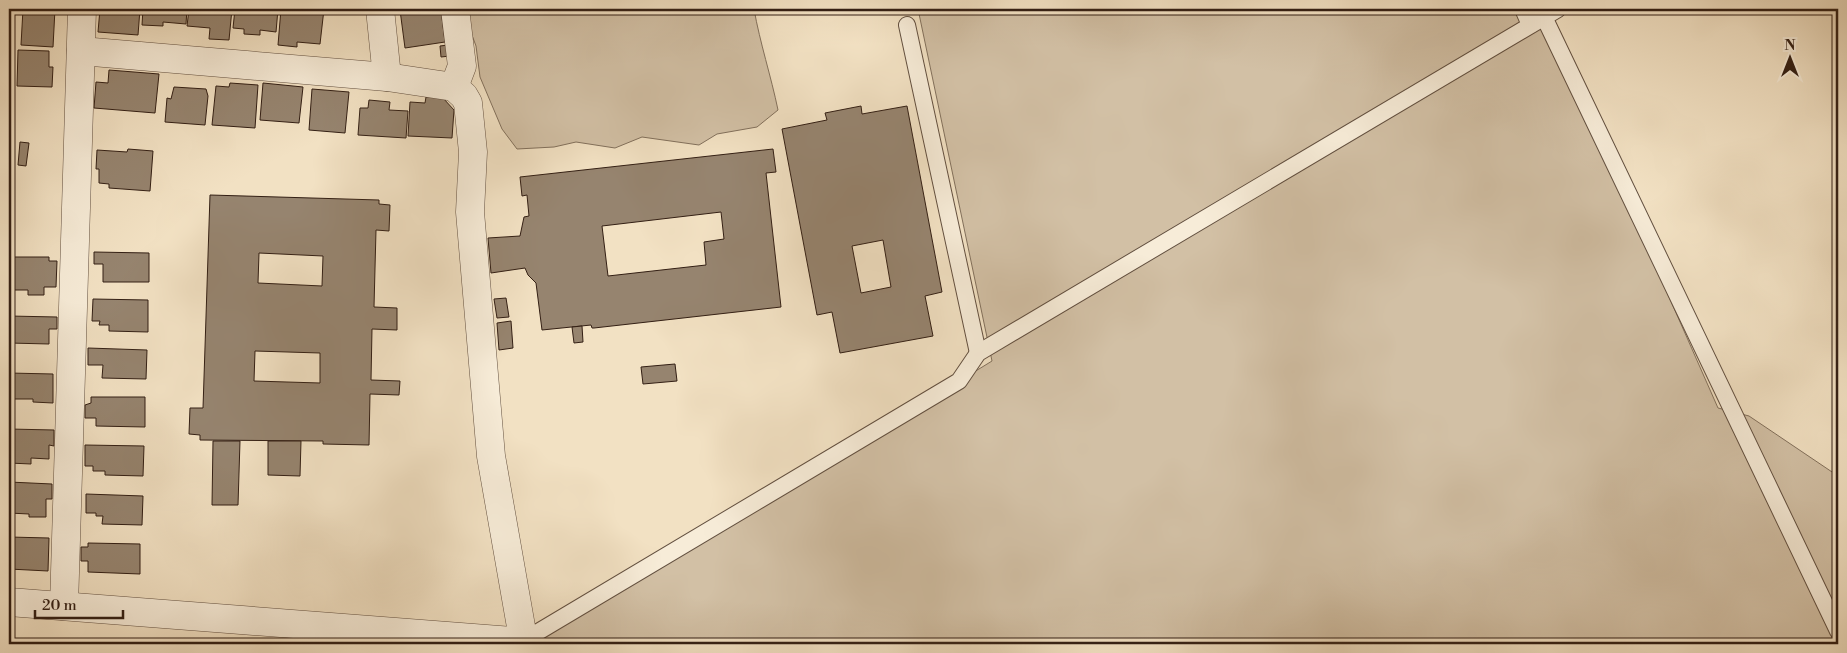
<svg xmlns="http://www.w3.org/2000/svg" width="1847" height="653" viewBox="0 0 1847 653" font-family="'Libre Bodoni',serif">
	<style>
		.green { fill: #d2c0a5; stroke: #82705c }
		.building { fill: #96846f; stroke: #331f14; fill-rule: evenodd }
		.lines { fill: none; stroke-linecap: round; stroke-linejoin: round }
		.lane-casing { stroke: #635040; stroke-width: 18 }
		.street-casing { stroke: #635040; stroke-width: 29 }
		.lane { stroke: #f7ecd8; stroke-width: 16 }
		.street { stroke: #f7ecd8; stroke-width: 28 }
	</style>
	<rect width="100%" height="100%" fill="#f2e1c3"/>
	<filter id="stains"><feTurbulence type="fractalNoise" baseFrequency=".004" numOctaves="4"/><feColorMatrix values="0 0 0 0 .2 0 0 0 0 .09 0 0 0 0 .02 0 0 0 .5 -.17"/></filter>
	<radialGradient id="worn" r=".72"><stop offset=".6" stop-color="#630" stop-opacity="0"/><stop offset="1" stop-color="#630" stop-opacity=".3"/></radialGradient>
	<g class="green">
		<path d="M 464,9 L 754,9 C 760,43 771,76 778,110 L 757,127 L 717,134 L 699,145 L 642,137 L 615,148 L 576,142 L 554,147 L 517,149 L 502,129 L 480,77 L 476,46 L 465,16 Z"/>
		<path d="M 918,9 L 1542,9 L 1718,408 L 1749,416 L 1838,476 L 1838,644 L 526,644 L 538,639 L 992,361 Z"/>
	</g>
	<g class="building">
		<path d="M 23,9 L 55,9 L 53,47 L 21,45 Z"/>
		<path d="M 100,9 L 140,9 L 138,35 L 98,32 Z"/>
		<path d="M 143,9 L 187,9 L 186,24 L 163,22 L 163,26 L 142,25 Z"/>
		<path d="M 189,9 L 232,9 L 229,40 L 209,39 L 210,28 L 187,26 Z"/>
		<path d="M 235,9 L 278,9 L 276,32 L 260,30 L 260,35 L 244,34 L 244,29 L 233,28 Z"/>
		<path d="M 281,9 L 324,9 L 320,44 L 297,42 L 297,47 L 278,45 Z"/>
		<path d="M 413,9 L 441,9 L 445,42 L 405,48 L 400,10 Z"/>
		<path d="M 448,45 L 450,56 L 441,57 L 440,46 Z"/>
		<path d="M 18,50 L 49,51 L 49,67 L 53,67 L 52,87 L 17,86 Z"/>
		<path d="M 109,70 L 159,74 L 155,113 L 94,108 L 96,82 L 108,83 Z"/>
		<path d="M 230,83 L 258,85 L 255,128 L 212,125 L 216,86 L 229,87 Z"/>
		<path d="M 263,83 L 303,87 L 299,123 L 260,120 Z"/>
		<path d="M 174,87 L 206,89 L 208,96 L 205,125 L 165,122 L 167,98 L 171,99 Z"/>
		<path d="M 312,89 L 349,92 L 345,133 L 309,130 Z"/>
		<path d="M 426,97 L 443,98 L 454,110 L 452,138 L 408,136 L 410,102 L 425,103 Z"/>
		<path d="M 369,100 L 390,102 L 389,110 L 408,111 L 406,138 L 358,135 L 360,108 L 368,108 Z"/>
		<path d="M 861,106 L 862,114 L 907,106 L 942,292 L 925,296 L 933,336 L 840,353 L 832,312 L 817,315 L 782,129 L 827,120 L 825,113 ZM 883,240 L 891,287 L 861,293 L 852,246 Z"/>
		<path d="M 20,142 L 29,143 L 26,166 L 18,165 Z"/>
		<path d="M 128,149 L 153,151 L 150,191 L 109,188 L 109,184 L 99,183 L 99,169 L 96,169 L 97,150 L 127,152 Z"/>
		<path d="M 773,149 L 776,172 L 766,173 L 781,307 L 594,328 L 592,328 L 591,325 L 542,330 L 536,283 L 528,275 L 525,268 L 491,273 L 488,238 L 520,236 L 524,217 L 529,216 L 527,195 L 522,196 L 520,177 ZM 721,212 L 724,239 L 704,242 L 706,265 L 608,276 L 602,226 Z"/>
		<path d="M 210,195 L 379,200 L 379,204 L 390,205 L 389,231 L 376,230 L 374,307 L 397,308 L 397,330 L 372,329 L 371,380 L 400,381 L 399,395 L 370,394 L 369,445 L 323,444 L 323,441 L 200,440 L 200,435 L 189,434 L 190,408 L 203,408 ZM 259,253 L 323,256 L 322,286 L 258,283 ZM 255,351 L 320,353 L 320,383 L 254,381 Z"/>
		<path d="M 94,252 L 149,253 L 149,282 L 103,282 L 103,264 L 94,264 Z"/>
		<path d="M 9,257 L 49,257 L 49,261 L 57,261 L 56,287 L 44,287 L 44,295 L 28,295 L 28,290 L 9,290 Z"/>
		<path d="M 506,298 L 509,317 L 497,318 L 494,299 Z"/>
		<path d="M 93,299 L 148,300 L 148,332 L 109,331 L 109,325 L 99,325 L 100,321 L 92,321 Z"/>
		<path d="M 9,316 L 57,317 L 57,329 L 49,329 L 49,344 L 9,343 Z"/>
		<path d="M 511,321 L 513,348 L 499,350 L 497,323 Z"/>
		<path d="M 582,326 L 583,342 L 574,343 L 572,327 Z"/>
		<path d="M 88,348 L 147,350 L 146,379 L 102,378 L 103,365 L 88,365 Z"/>
		<path d="M 675,364 L 677,381 L 643,384 L 641,367 Z"/>
		<path d="M 9,373 L 53,374 L 53,403 L 33,402 L 33,399 L 9,399 Z"/>
		<path d="M 91,397 L 145,397 L 145,427 L 96,426 L 96,418 L 85,418 L 85,405 L 91,403 Z"/>
		<path d="M 9,429 L 54,430 L 54,446 L 49,445 L 49,459 L 31,458 L 31,464 L 9,463 Z"/>
		<path d="M 213,441 L 240,441 L 238,505 L 212,505 Z"/>
		<path d="M 268,441 L 301,441 L 300,476 L 268,475 Z"/>
		<path d="M 85,445 L 144,446 L 143,476 L 105,475 L 105,471 L 93,471 L 93,466 L 85,466 Z"/>
		<path d="M 9,482 L 52,484 L 52,499 L 46,499 L 46,517 L 29,517 L 29,514 L 9,513 Z"/>
		<path d="M 86,494 L 143,496 L 142,525 L 102,524 L 103,516 L 96,516 L 96,513 L 86,513 Z"/>
		<path d="M 9,537 L 49,538 L 48,571 L 9,569 Z"/>
		<path d="M 88,543 L 140,544 L 140,574 L 88,572 L 88,561 L 81,561 L 81,547 L 88,547 Z"/>
	</g>
	<g class="lines">
		<g class="lane-casing">
			<g id="lane">
				<path d="M 1523,9 L 1530,25"/>
				<path d="M 1544,17 L 1838,631"/>
				<path d="M 907,25 L 978,353"/>
				<path d="M 523,638 L 538,632 L 959,381 L 978,353 L 1558,9"/>
			</g>
		</g>
		<g class="street-casing">
			<g id="street">
				<path d="M 380,9 L 387,77"/>
				<path d="M 454,87 L 462,66 L 455,9"/>
				<path d="M 9,602 L 513,641 L 523,638 L 491,456 L 470,212 L 473,152 L 468,103 L 464,96 L 454,87 L 387,77 L 81,51"/>
				<path d="M 64,606 L 82,9"/>
			</g>
		</g>
		<use href="#lane" class="lane"/>
		<use href="#street" class="street"/>
	</g>
	<rect width="1847" height="653" fill="none" stroke="#f2e1c3" stroke-width="30"/>
	<rect x="10" y="10" width="1827" height="633" fill="none" stroke="#331f14" stroke-width="2.5"/>
	<rect x="15" y="15" width="1817" height="623" fill="none" stroke="#331f14"/>
	<g transform="translate(1790 58)" stroke="#f7ecd8" stroke-width="4" paint-order="stroke">
	<path d="M0-4L9 19L0 12L-9 19Z" fill="#331f14"/>
	<text y="-8" font-size="14" font-weight="bold" text-anchor="middle" fill="#331f14">N</text>
	</g>
	<path d="M35 610v8h88v-8" fill="none" stroke="#331f14" stroke-width="2.5"/>
	<text x="42" y="610" font-size="15" fill="#331f14" stroke="#f7ecd8" stroke-width="4" paint-order="stroke">20 m</text>
	<rect width="100%" height="100%" filter="url(#stains)"/>
	<rect width="100%" height="100%" fill="url(#worn)"/>
</svg>
